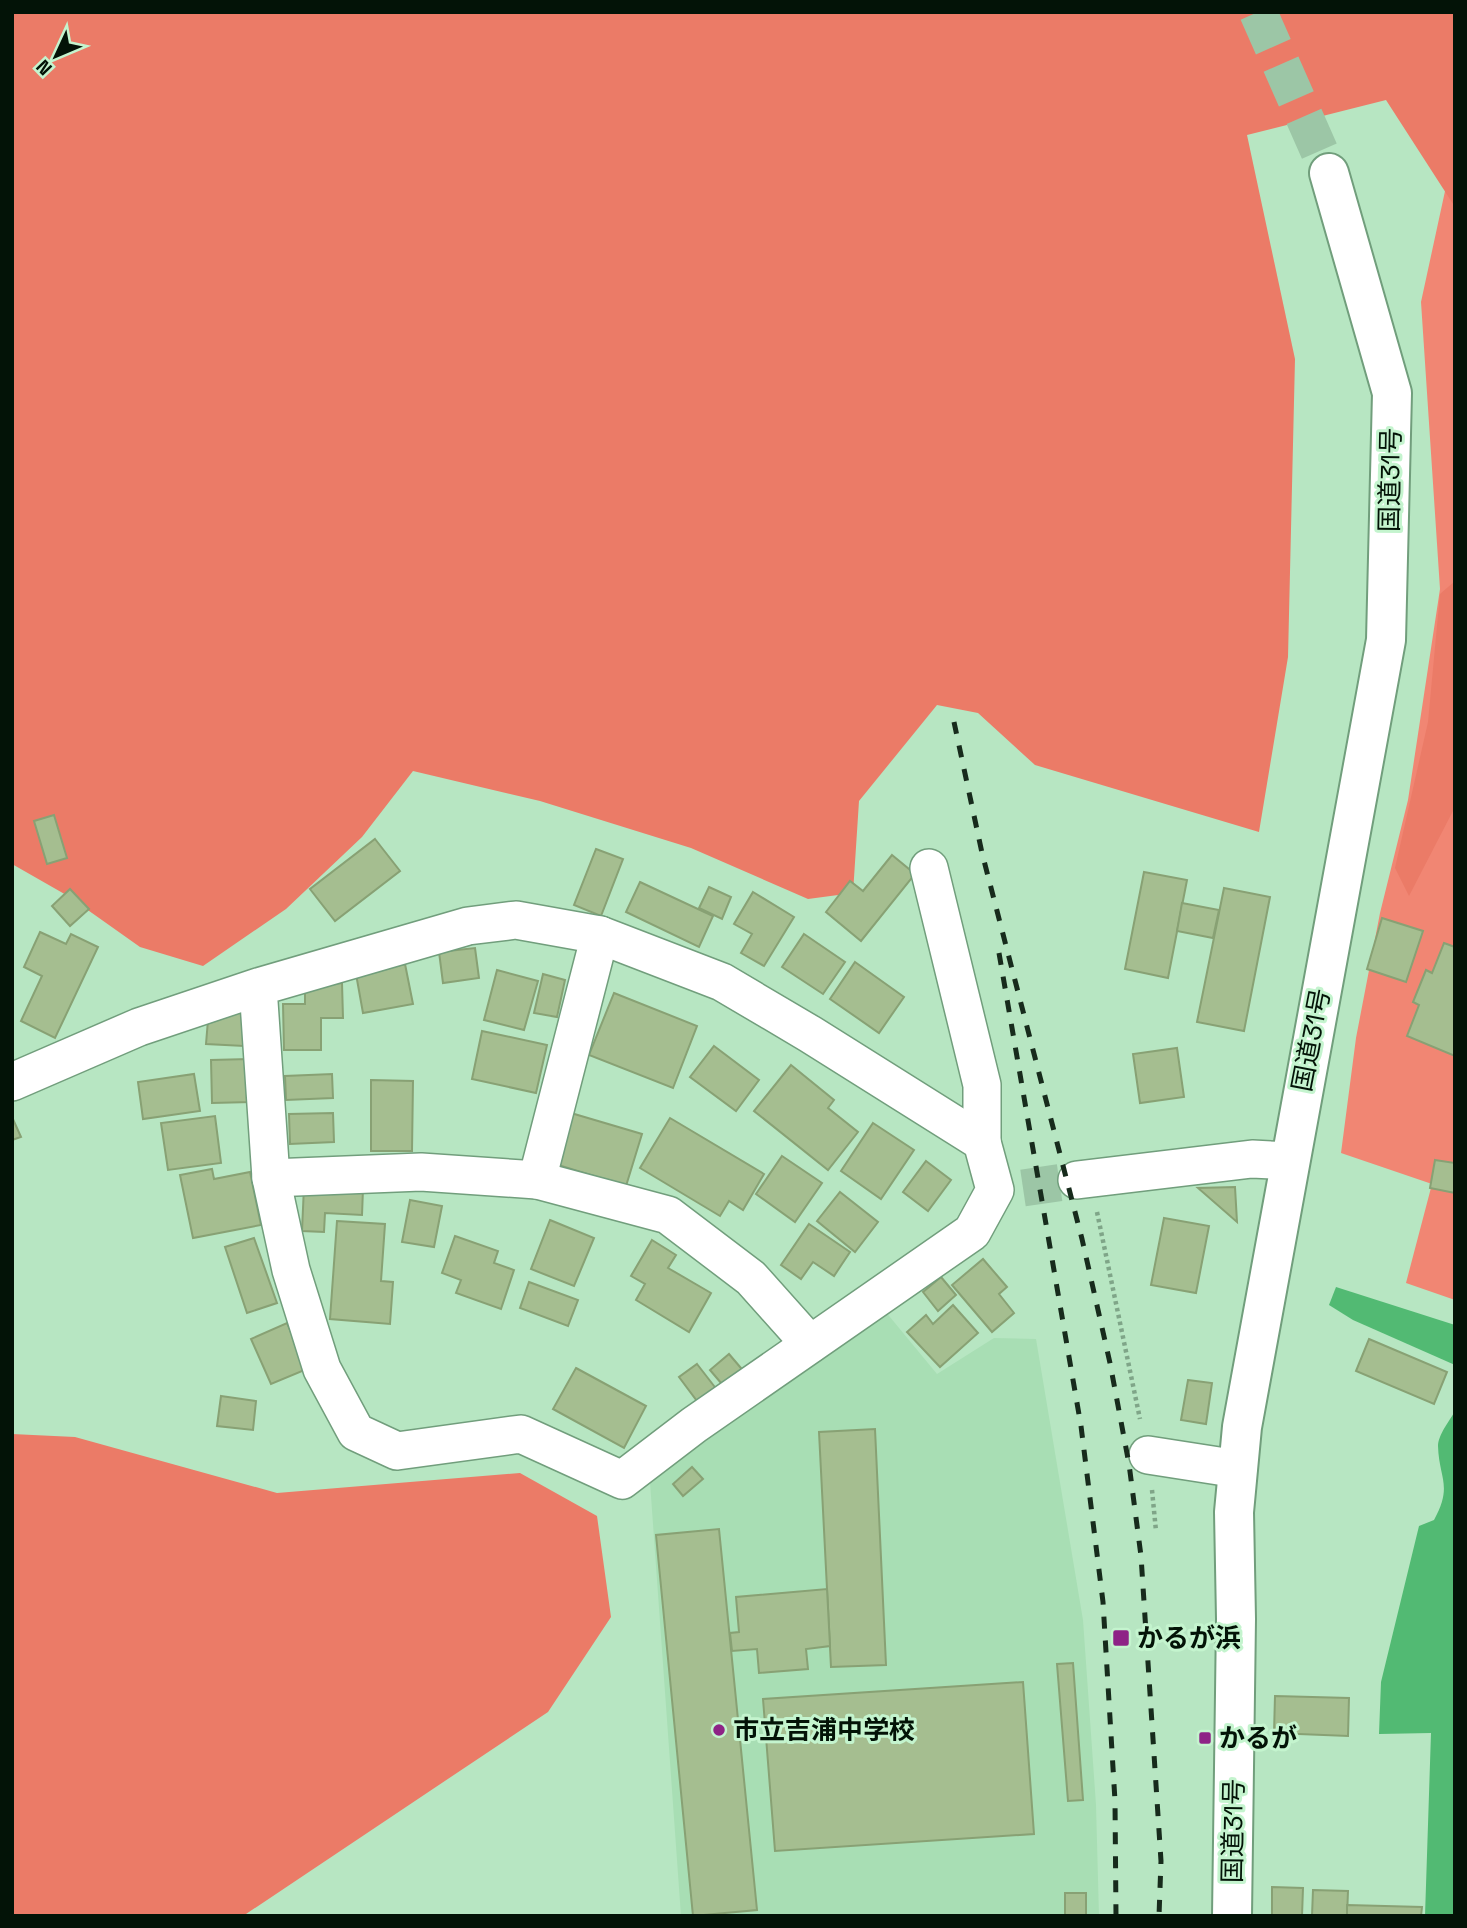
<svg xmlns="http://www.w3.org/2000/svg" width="1467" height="1928" viewBox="0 0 1467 1928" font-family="'Space Grotesk','Noto Sans JP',sans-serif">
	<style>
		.built { fill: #a8deb4 }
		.green { fill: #f18673 }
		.forest { fill: #eb7b67 }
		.water { fill: #52ba73 }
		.building { fill: #a5be90; stroke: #88a174; stroke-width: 2 }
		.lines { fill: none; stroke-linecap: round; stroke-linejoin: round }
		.street-tunnel { stroke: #9cc6a6; stroke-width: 37; stroke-dasharray: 37 18; stroke-linecap: butt }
		.highway-tunnel { stroke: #9cc6a6; stroke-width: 38; stroke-dasharray: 38 19; stroke-linecap: butt }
		.street-casing { stroke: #719e7c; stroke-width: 40 }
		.highway-casing { stroke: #719e7c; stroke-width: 42 }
		.path { stroke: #7fa588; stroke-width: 4.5; stroke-dasharray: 3.5 3.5; stroke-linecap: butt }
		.street { stroke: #fff; stroke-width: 37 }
		.highway { stroke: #fff; stroke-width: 38 }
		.rail { stroke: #172b1c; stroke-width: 5; stroke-dasharray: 12 12; stroke-linecap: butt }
		.poi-dot { fill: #8e2386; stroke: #c4f4ce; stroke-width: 2.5 }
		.labels { text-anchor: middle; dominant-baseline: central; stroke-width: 6; stroke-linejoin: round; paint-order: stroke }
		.street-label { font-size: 26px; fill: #031307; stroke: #c4f4ce }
		.poi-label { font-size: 26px; font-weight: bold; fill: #031307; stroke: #c4f4ce; text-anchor: start }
	</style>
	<rect width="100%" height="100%" fill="#b7e6c2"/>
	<path class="built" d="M 885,1311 L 937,1374 L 994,1338 L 1036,1339 L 1083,1620 L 1096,1805 L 1099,1916 L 681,1916 L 650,1482 Z"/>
	<path class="green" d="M 1455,145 L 1455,1300 L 1406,1283 L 1432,1184 L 1341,1153 L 1356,1038 L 1380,913 L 1408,800 L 1440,589 L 1421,302 Z"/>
	<g class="forest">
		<path d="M 12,12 L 1455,12 L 1455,207 L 1386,100 L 1247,135 L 1295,359 L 1288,657 L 1259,832 L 1035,765 L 978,713 L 937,705 L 859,801 L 853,893 L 808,899 L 691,848 L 540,801 L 413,771 L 362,837 L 286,909 L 203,966 L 140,947 L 68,896 L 12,864 Z"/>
		<path d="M 1455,581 L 1455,807 L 1409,896 L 1395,868 L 1428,722 L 1440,594 Z"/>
		<path d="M 12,1434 L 75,1437 L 277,1493 L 520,1473 L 597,1516 L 611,1617 L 548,1712 L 243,1916 L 12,1916 Z"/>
	</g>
	<g class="water">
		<path d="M 1336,1287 L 1455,1325 L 1455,1365 L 1353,1320 L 1329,1305 Z"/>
		<path d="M 1455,1411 L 1455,1916 L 1425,1916 L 1431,1733 L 1379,1734 L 1381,1682 L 1419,1526 L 1434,1520 C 1453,1485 1439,1479 1438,1446 C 1438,1435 1450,1420 1455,1411 Z"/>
	</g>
	<g class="building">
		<path d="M 54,815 L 67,858 L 47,864 L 34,821 Z"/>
		<path d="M 375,839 L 400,871 L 335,921 L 310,889 Z"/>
		<path d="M 596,849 L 623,859 L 601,916 L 574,905 Z"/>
		<path d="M 892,855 L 915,874 L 861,941 L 826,912 L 850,881 L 863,891 Z"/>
		<path d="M 1144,872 L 1187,880 L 1168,978 L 1125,969 Z"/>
		<path d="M 640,882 L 713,916 L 699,947 L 626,912 Z"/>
		<path d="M 709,887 L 731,897 L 722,919 L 699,908 Z"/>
		<path d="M 1224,888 L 1270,897 L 1244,1031 L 1197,1022 Z"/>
		<path d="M 70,889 L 89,909 L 70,926 L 52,906 Z"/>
		<path d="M 753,892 L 794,917 L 764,966 L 741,953 L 752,934 L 734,924 Z"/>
		<path d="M 1182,903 L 1219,910 L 1213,938 L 1177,931 Z"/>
		<path d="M 1382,918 L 1423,931 L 1406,982 L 1367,969 Z"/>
		<path d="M 40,932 L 66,944 L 71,934 L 98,947 L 55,1038 L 21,1021 L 42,976 L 24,967 Z"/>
		<path d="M 804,934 L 845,962 L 823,994 L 782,967 Z"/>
		<path d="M 1444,943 L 1455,947 L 1455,1056 L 1407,1036 L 1419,1005 L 1413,1002 L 1426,970 L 1432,973 Z"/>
		<path d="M 475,948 L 479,978 L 443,983 L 439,952 Z"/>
		<path d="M 855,962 L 904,997 L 879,1033 L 830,999 Z"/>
		<path d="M 405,964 L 413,1004 L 363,1013 L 356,974 Z"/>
		<path d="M 497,970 L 538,981 L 524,1030 L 484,1020 Z"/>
		<path d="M 543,974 L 565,980 L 557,1017 L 534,1013 Z"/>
		<path d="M 342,983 L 343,1018 L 321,1018 L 321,1050 L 284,1050 L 283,1004 L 305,1004 L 305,984 Z"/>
		<path d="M 614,993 L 697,1026 L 673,1088 L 589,1055 Z"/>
		<path d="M 209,1008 L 246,1011 L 244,1046 L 206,1044 Z"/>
		<path d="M 482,1031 L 547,1045 L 536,1093 L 472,1079 Z"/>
		<path d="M 714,1046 L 759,1080 L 736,1111 L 690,1077 Z"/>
		<path d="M 1177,1048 L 1184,1097 L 1140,1103 L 1133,1054 Z"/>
		<path d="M 249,1059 L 251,1102 L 212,1103 L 211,1060 Z"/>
		<path d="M 791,1065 L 834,1100 L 828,1108 L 858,1132 L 828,1170 L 754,1111 Z"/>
		<path d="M 194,1074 L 200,1111 L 143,1119 L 138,1082 Z"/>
		<path d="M 332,1074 L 333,1098 L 286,1100 L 285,1076 Z"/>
		<path d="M 371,1080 L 413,1081 L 412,1151 L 371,1151 Z"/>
		<path d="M 333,1113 L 334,1142 L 290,1144 L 289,1114 Z"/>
		<path d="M 571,1113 L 642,1134 L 626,1186 L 555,1164 Z"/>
		<path d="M 215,1116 L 221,1163 L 168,1170 L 161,1123 Z"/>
		<path d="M 12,1117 L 21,1137 L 12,1140 Z"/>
		<path d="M 670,1118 L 764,1174 L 743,1210 L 729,1201 L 720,1216 L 640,1168 Z"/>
		<path d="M 873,1123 L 914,1150 L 881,1199 L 841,1171 Z"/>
		<path d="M 782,1156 L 822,1183 L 795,1222 L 756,1194 Z"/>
		<path d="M 1435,1160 L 1455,1163 L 1455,1193 L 1430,1188 Z"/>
		<path d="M 926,1161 L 951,1180 L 928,1211 L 903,1192 Z"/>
		<path d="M 212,1169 L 214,1179 L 250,1172 L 261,1225 L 193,1238 L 180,1175 Z"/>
		<path d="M 304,1186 L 363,1189 L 362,1215 L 325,1213 L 324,1232 L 302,1231 Z"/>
		<path d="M 1235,1187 L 1237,1222 L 1198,1188 Z"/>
		<path d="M 840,1192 L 878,1222 L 855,1252 L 817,1221 Z"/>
		<path d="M 410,1200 L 442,1206 L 434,1247 L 402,1242 Z"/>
		<path d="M 1164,1218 L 1209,1226 L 1196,1293 L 1151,1285 Z"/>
		<path d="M 550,1220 L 594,1238 L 574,1286 L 531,1269 Z"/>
		<path d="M 337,1221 L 385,1224 L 381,1281 L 393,1282 L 390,1324 L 330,1319 Z"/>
		<path d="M 809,1224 L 850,1252 L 834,1276 L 813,1262 L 801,1279 L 781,1265 Z"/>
		<path d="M 455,1236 L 498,1251 L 494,1263 L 514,1270 L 501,1309 L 456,1293 L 461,1280 L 442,1273 Z"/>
		<path d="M 254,1238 L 277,1303 L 247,1313 L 225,1247 Z"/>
		<path d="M 652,1240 L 676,1255 L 668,1268 L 711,1293 L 689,1332 L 636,1300 L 645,1284 L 631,1276 Z"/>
		<path d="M 983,1259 L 1007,1287 L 999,1294 L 1014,1313 L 992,1332 L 952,1285 Z"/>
		<path d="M 941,1277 L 956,1295 L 938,1311 L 923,1292 Z"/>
		<path d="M 529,1282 L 578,1300 L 568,1326 L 520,1308 Z"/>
		<path d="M 953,1305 L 978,1333 L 940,1367 L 907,1332 L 926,1315 L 933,1324 Z"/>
		<path d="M 287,1323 L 307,1369 L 271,1384 L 251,1339 Z"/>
		<path d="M 1369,1339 L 1447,1372 L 1434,1404 L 1356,1371 Z"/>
		<path d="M 729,1354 L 746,1374 L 727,1390 L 710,1370 Z"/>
		<path d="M 697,1364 L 721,1395 L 703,1409 L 679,1377 Z"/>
		<path d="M 576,1368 L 646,1406 L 624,1448 L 553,1409 Z"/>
		<path d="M 1188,1380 L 1212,1383 L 1206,1424 L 1181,1420 Z"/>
		<path d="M 221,1396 L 256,1401 L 253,1430 L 217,1426 Z"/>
		<path d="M 875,1429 L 886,1665 L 831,1667 L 819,1432 Z"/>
		<path d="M 692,1467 L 703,1479 L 683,1496 L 673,1484 Z"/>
		<path d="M 719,1529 L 757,1910 L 693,1916 L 656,1535 Z"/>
		<path d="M 827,1589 L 830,1646 L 806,1649 L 808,1669 L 759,1673 L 757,1649 L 732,1651 L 730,1633 L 739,1632 L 736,1597 Z"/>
		<path d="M 1073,1663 L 1083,1800 L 1068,1801 L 1057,1664 Z"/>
		<path d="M 1023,1682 L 1034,1834 L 775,1851 L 763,1699 Z"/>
		<path d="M 1275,1696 L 1349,1698 L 1348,1736 L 1274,1733 Z"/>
		<path d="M 1272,1887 L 1303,1888 L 1302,1916 L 1272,1916 Z"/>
		<path d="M 1313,1890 L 1348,1891 L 1347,1916 L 1312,1916 Z"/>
		<rect x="1065" y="1893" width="21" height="23"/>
		<path d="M 1347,1905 L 1422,1907 L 1421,1916 L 1347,1916 Z"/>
	</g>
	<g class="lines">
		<path class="street-tunnel" d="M 1023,1188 L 1077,1180"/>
		<path class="highway-tunnel" d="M 1258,12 L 1329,173"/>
		<g class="street-casing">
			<g id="street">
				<path d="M 929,868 L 982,1085 L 982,1142"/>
				<path d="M 12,1082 L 139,1027 L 258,987 L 468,926 L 516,920 L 600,935 L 722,982 L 810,1034 L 982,1142 L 995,1190 L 972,1232 L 694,1425 L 622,1480 L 521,1434 L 397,1451 L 356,1432 L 322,1369 L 291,1270 L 271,1178 L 258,987"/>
				<path d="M 271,1178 L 421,1172 L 537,1180 L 668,1215 L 751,1278 L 810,1344"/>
				<path d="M 537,1180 L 600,935"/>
				<path d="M 1077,1180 L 1252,1159 L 1289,1161"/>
				<path d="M 1148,1455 L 1238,1469"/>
			</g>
		</g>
		<g class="highway-casing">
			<path id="highway" d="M 1232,1916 L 1236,1619 L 1234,1512 L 1242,1427 L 1386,640 L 1392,393 L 1329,173"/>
		</g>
		<g class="path">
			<path d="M 1097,1212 L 1140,1419"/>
			<path d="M 1152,1490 L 1156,1531"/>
		</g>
		<use href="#street" class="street"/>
		<use href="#highway" class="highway"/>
		<g class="rail">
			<path d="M 954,722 L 982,853 L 1082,1239 L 1110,1363 L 1129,1464 L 1141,1556 L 1161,1861 L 1159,1916"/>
			<path d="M 999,953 L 1081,1426 L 1103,1602 L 1115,1801 L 1116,1916"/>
		</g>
	</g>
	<g class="poi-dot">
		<rect x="1112" y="1629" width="18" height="18" rx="3.5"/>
		<circle cx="719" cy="1730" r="7"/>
		<rect x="1198" y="1731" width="14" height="14" rx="3.5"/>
	</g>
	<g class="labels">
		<g class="street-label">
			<text transform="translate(1390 480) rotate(-89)">国道31号</text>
			<text transform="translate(1311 1040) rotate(-79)">国道31号</text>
			<text transform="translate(1233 1831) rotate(-89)">国道31号</text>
		</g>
		<g class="poi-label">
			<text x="1137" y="1638">かるが浜</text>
			<text x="733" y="1730">市立吉浦中学校</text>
			<text x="1219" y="1738">かるが</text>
		</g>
	</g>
	<rect width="1467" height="1928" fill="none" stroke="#031307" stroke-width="28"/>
	<g transform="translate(56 56) rotate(226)" stroke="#c4f4ce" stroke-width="5" paint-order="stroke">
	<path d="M0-5L12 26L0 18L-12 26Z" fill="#031307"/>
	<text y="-10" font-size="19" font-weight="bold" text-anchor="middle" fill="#031307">N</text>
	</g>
</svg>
